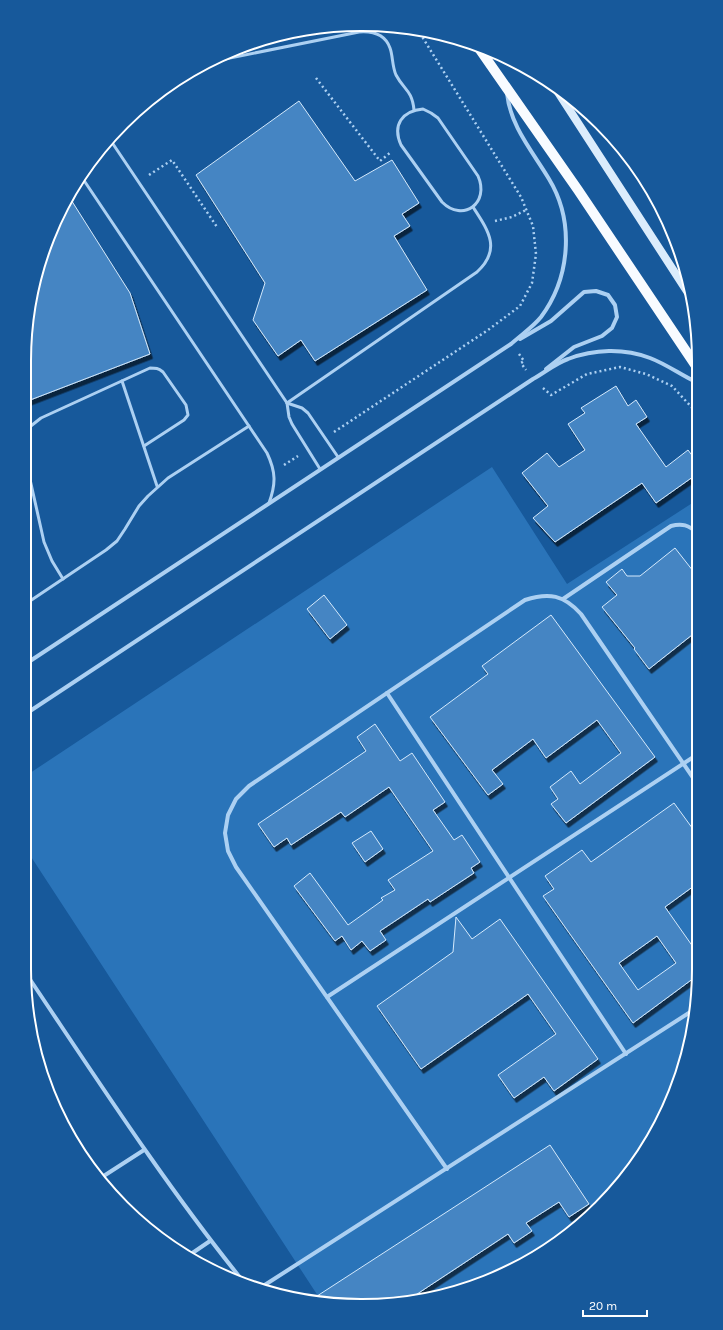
<svg xmlns="http://www.w3.org/2000/svg" width="723" height="1330" viewBox="0 0 723 1330" font-family="Karla,sans-serif">
	<style>
		.green { fill: #2a74b9 }
		.building { fill: #4485c3; stroke: #d4e9fc; fill-rule: evenodd; filter: url(#shadow) }
		.lines { fill: none; stroke-linecap: round; stroke-linejoin: round }
		.path { stroke: #acd0f2; stroke-width: 2.5; stroke-dasharray: 2 3; stroke-linecap: butt }
		.service { stroke: #acd0f2; stroke-width: 3 }
		.minor { stroke: #acd0f2; stroke-width: 4 }
		.secondary { stroke: #dbecfc; stroke-width: 8 }
		.primary { stroke: #f8fbff; stroke-width: 10 }
		.rim { fill: none; stroke: #fff; stroke-width: 2 }
	</style>
	<defs>
		<filter id="shadow"><feDropShadow dx="2.5" dy="4.5" stdDeviation="0" flood-color="#0009"/></filter>
	</defs>
	<rect width="100%" height="100%" fill="#17599b"/>
	<path class="green" d="M 492,467 L 567,584 L 697,500 L 698,990 L 687,1056 L 654,1137 L 584,1222 L 491,1280 L 384,1305 L 320,1299 L 24,846 L 24,777 Z"/>
	<g class="building">
		<path d="M 299,101 L 355,181 L 392,160 L 419,203 L 402,214 L 410,226 L 394,236 L 427,290 L 315,361 L 301,340 L 278,356 L 253,320 L 265,283 L 196,175 Z"/>
		<path d="M 68,195 L 130,293 L 150,354 L 25,402 L 25,340 L 36,274 Z"/>
		<path d="M 616,386 L 628,406 L 636,400 L 647,417 L 636,424 L 666,467 L 688,450 L 697,462 L 697,474 L 656,503 L 642,483 L 555,542 L 533,518 L 548,506 L 522,473 L 547,453 L 559,467 L 585,450 L 568,424 L 585,413 L 581,408 Z"/>
		<path d="M 675,548 L 697,576 L 697,631 L 649,669 L 634,649 L 635,648 L 602,607 L 617,595 L 606,582 L 622,569 L 627,576 L 640,576 Z"/>
		<path d="M 324,595 L 347,625 L 330,639 L 307,609 Z"/>
		<path d="M 551,615 L 655,757 L 566,823 L 551,804 L 558,799 L 550,787 L 571,771 L 580,784 L 621,753 L 597,720 L 546,758 L 533,739 L 492,770 L 503,784 L 488,795 L 430,717 L 488,674 L 482,666 Z"/>
		<path d="M 375,724 L 400,761 L 412,753 L 445,802 L 433,810 L 454,840 L 462,835 L 480,862 L 471,868 L 474,873 L 430,902 L 428,899 L 380,931 L 386,940 L 370,951 L 362,941 L 351,950 L 342,936 L 335,941 L 294,886 L 310,873 L 348,925 L 383,900 L 381,898 L 395,890 L 388,880 L 433,851 L 389,787 L 345,817 L 341,812 L 291,845 L 287,838 L 274,847 L 258,824 L 366,751 L 357,737 Z"/>
		<path d="M 674,803 L 698,836 L 698,883 L 665,907 L 698,954 L 698,975 L 633,1023 L 543,896 L 554,889 L 545,876 L 582,850 L 591,862 ZM 657,936 L 676,963 L 638,990 L 619,963 Z"/>
		<path d="M 371,831 L 383,849 L 365,862 L 352,843 Z"/>
		<path d="M 456,917 L 472,939 L 500,919 L 598,1059 L 554,1091 L 544,1077 L 514,1098 L 498,1075 L 556,1034 L 528,994 L 421,1069 L 377,1006 L 453,952 Z"/>
		<path d="M 550,1145 L 589,1204 L 569,1217 L 559,1202 L 526,1223 L 532,1231 L 514,1243 L 508,1234 L 408,1300 L 384,1305 L 314,1298 Z"/>
	</g>
	<g class="lines">
		<g class="path">
			<path d="M 316,78 L 380,161 L 391,152"/>
			<path d="M 149,175 L 172,160 L 217,227"/>
			<path d="M 495,221 L 512,217 L 526,210"/>
			<path d="M 519,354 L 524,361 L 521,363 L 526,370"/>
			<path d="M 543,388 L 551,395 L 587,374 L 620,367 L 646,374 L 672,386 L 696,412"/>
			<path d="M 334,432 L 488,330 L 520,306 L 532,283 L 536,254 L 533,226 L 521,197 L 418,30"/>
			<path d="M 284,465 L 298,456"/>
		</g>
		<g class="service">
			<path d="M 205,63 L 359,32 C 372,31 385,34 390,48 C 393,56 392,66 396,75 C 404,90 412,90 414,110"/>
			<path d="M 423,109 L 431,113 L 438,118 L 478,176 C 490,203 463,223 442,202 L 401,145 C 392,125 402,111 423,109 Z"/>
			<path d="M 109,138 L 287,403 L 289,417 L 292,424 L 320,469"/>
			<path d="M 81,176 L 267,453 C 276,472 276,484 269,503"/>
			<path d="M 122,381 L 157,486"/>
			<path d="M 287,403 L 477,272 C 502,249 488,230 473,207"/>
			<path d="M 287,403 L 302,408 L 308,413 L 338,457"/>
			<path d="M 25,434 L 27,429 L 41,418 L 150,368 C 156,368 158,368 163,372 L 186,405 L 188,415 L 184,420 L 144,446"/>
			<path d="M 25,457 L 44,542 L 52,561 L 63,579"/>
			<path d="M 24,605 L 106,550 L 117,541 L 125,529 L 139,506 L 148,496 L 168,478 L 249,426"/>
		</g>
		<g class="minor">
			<path d="M 520,339 L 551,321 L 584,292 L 596,291 L 608,295 L 615,305 L 617,317 L 612,328 L 602,336 L 574,347 L 546,369"/>
			<path d="M 563,599 L 671,526 C 682,523 689,525 697,533"/>
			<path d="M 24,665 L 511,344 C 521,335 533,327 541,317 C 570,278 575,222 549,179 C 533,152 510,126 507,93"/>
			<path d="M 387,693 L 626,1054"/>
			<path d="M 24,715 L 533,379 C 544,373 556,363 568,359 C 594,349 624,348 650,358 C 666,364 681,375 696,382"/>
			<path d="M 25,972 C 95,1076 163,1182 242,1280"/>
			<path d="M 327,997 L 698,754"/>
			<path d="M 447,1169 L 236,867 L 228,851 L 225,833 L 228,815 L 236,799 L 249,786 L 525,600 C 549,592 564,595 581,614 L 698,785"/>
			<path d="M 99,1179 L 144,1150"/>
			<path d="M 188,1256 L 210,1241"/>
			<path d="M 260,1288 L 695,1009"/>
		</g>
		<path class="secondary" d="M 554,86 L 692,299"/>
		<path class="primary" d="M 476,44 L 578,190 L 696,366"/>
	</g>
	<path d="M0 0H723V1330H0ZM361 31H362A330 330 0 0 1 692 361V969A330 330 0 0 1 362 1299H361A330 330 0 0 1 31 969V361A330 330 0 0 1 361 31Z" fill="#17599b" fill-rule="evenodd"/>
	<path class="rim" d="M361 31H362A330 330 0 0 1 692 361V969A330 330 0 0 1 362 1299H361A330 330 0 0 1 31 969V361A330 330 0 0 1 361 31Z"/>
	<path d="M583 1310v6h64v-6" fill="none" stroke="#ffffff" stroke-width="2"/>
	<text x="589" y="1310" font-size="12" fill="#ffffff" stroke="#17599b" stroke-width="3" paint-order="stroke">20 m</text>
</svg>
